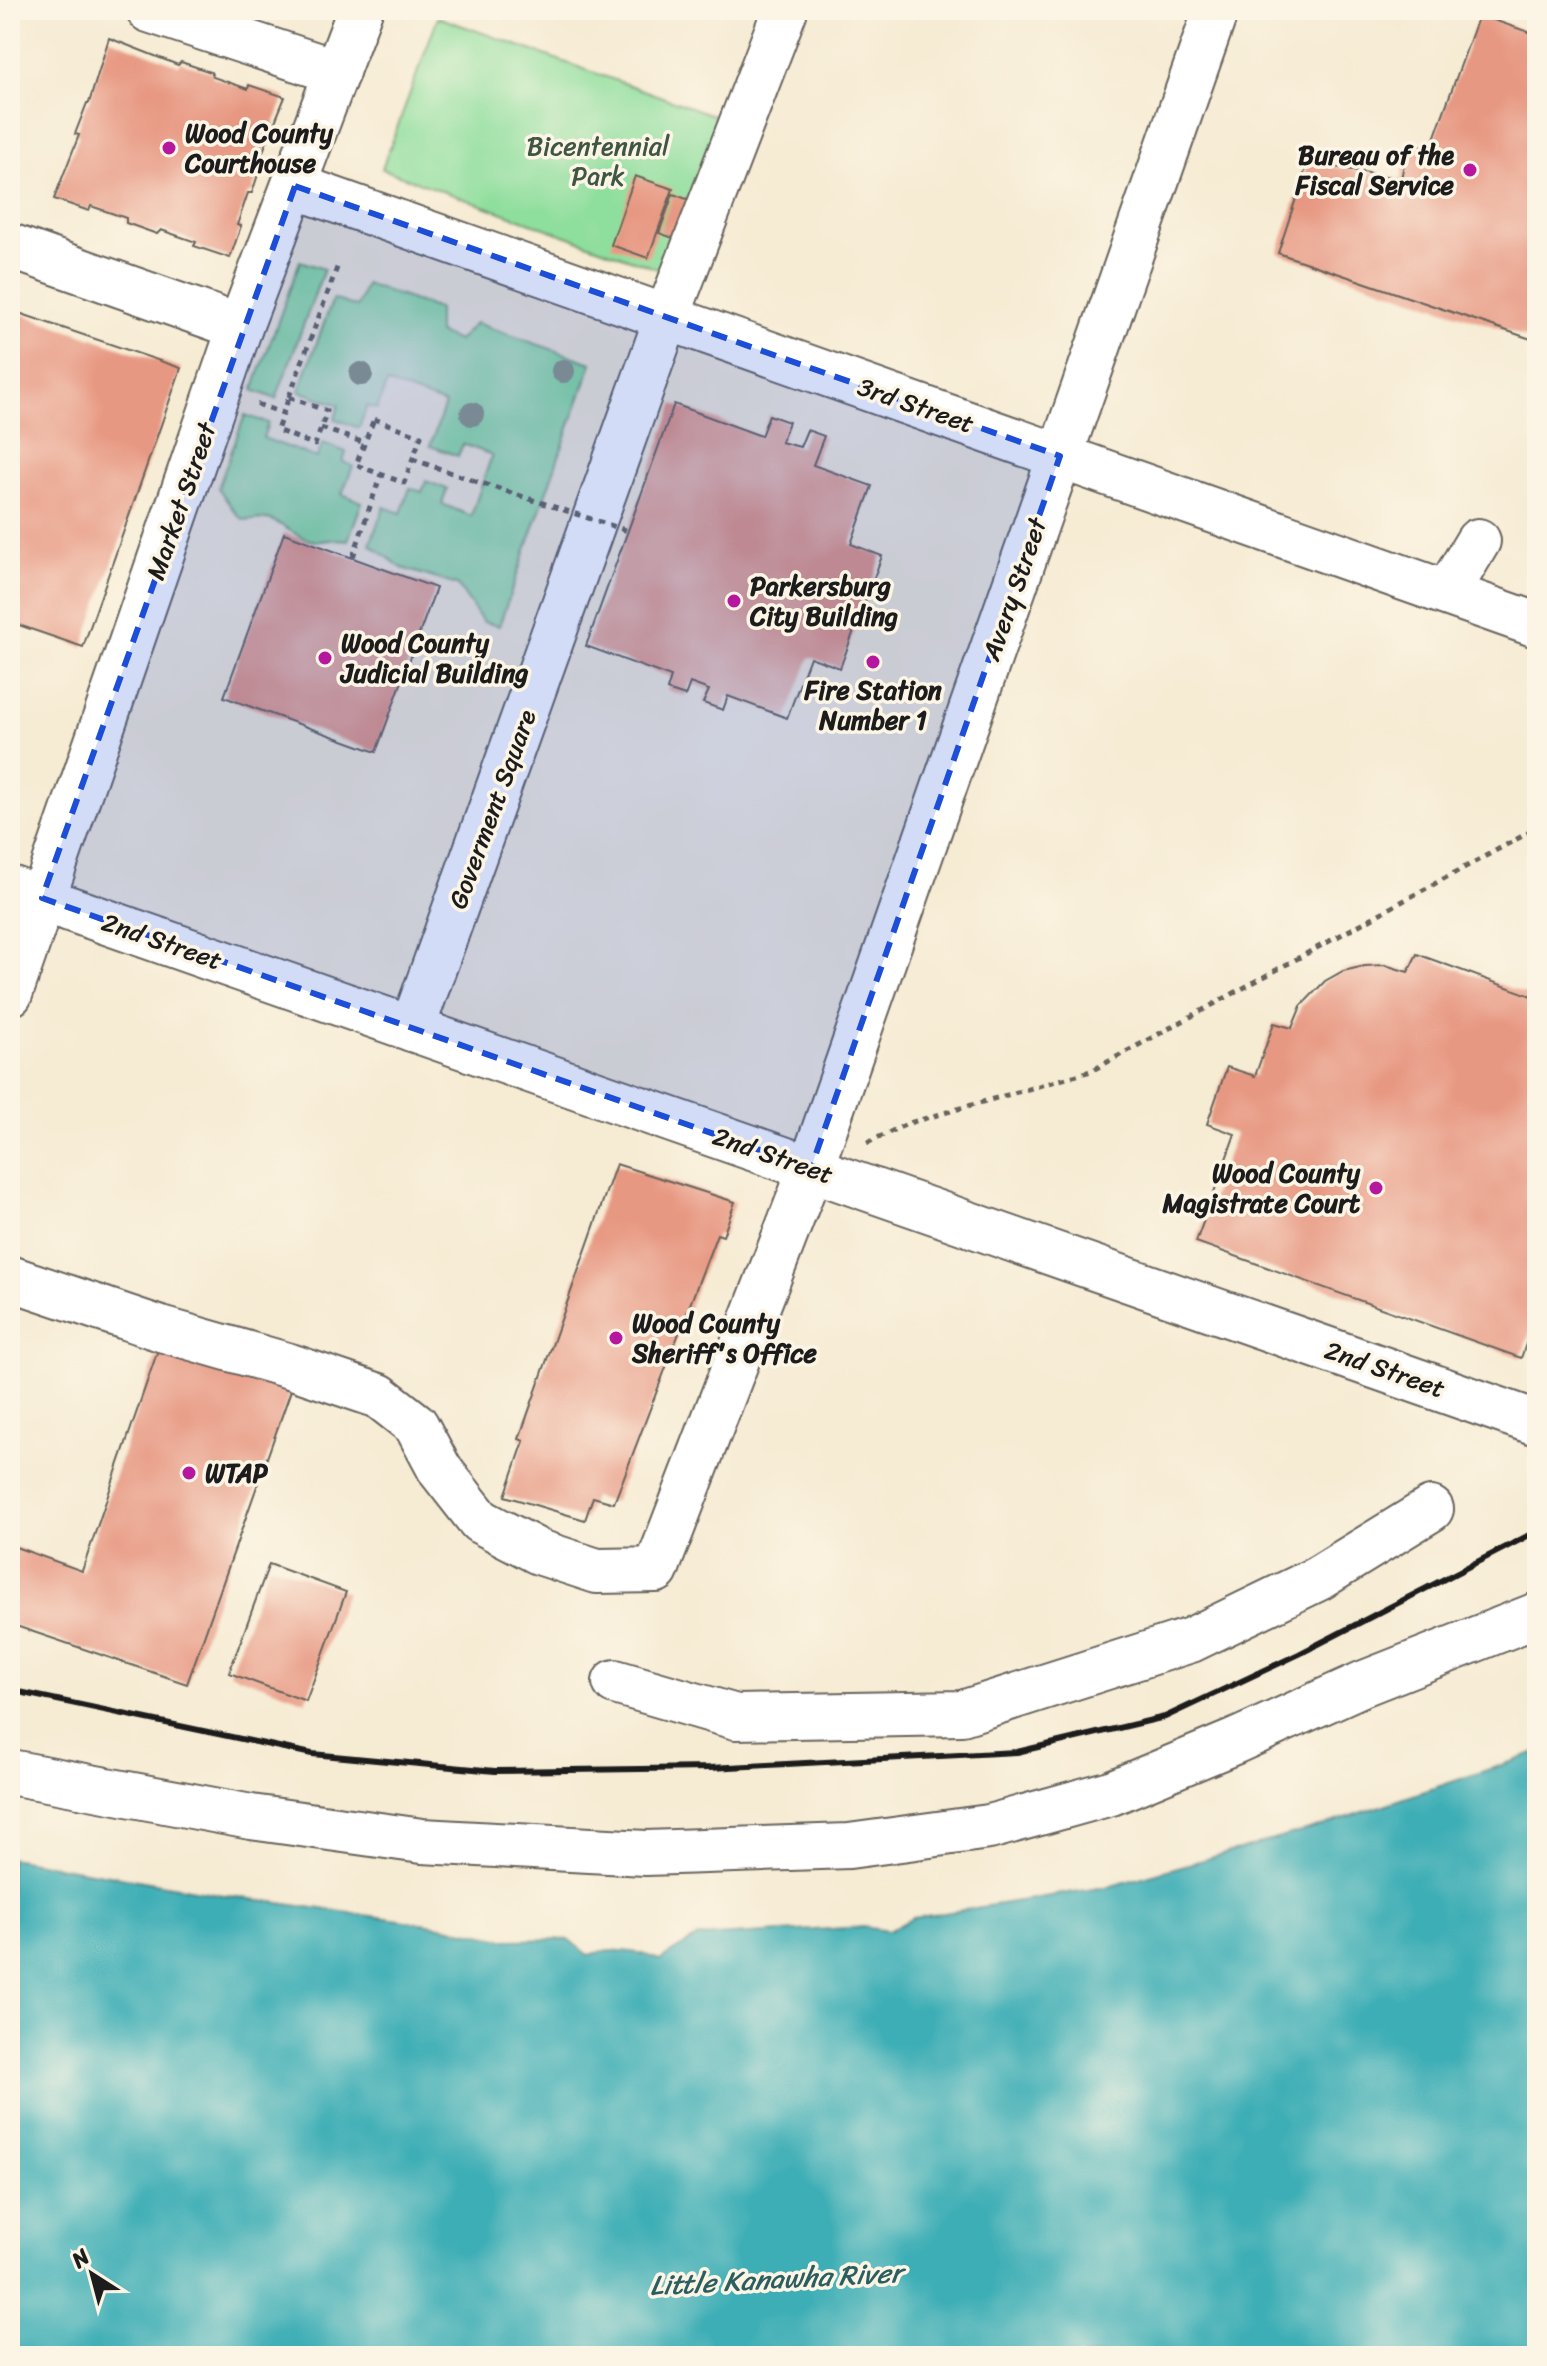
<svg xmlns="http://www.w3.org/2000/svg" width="1547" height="2366" viewBox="0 0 1547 2366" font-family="Sriracha,sans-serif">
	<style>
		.green { fill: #8ede9d; stroke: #557d5c; stroke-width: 2 }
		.water { fill: #3daeb6; stroke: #2c6569; stroke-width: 2 }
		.building { fill: #e79882 }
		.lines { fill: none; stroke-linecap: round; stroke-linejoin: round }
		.minor-casing { stroke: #68645c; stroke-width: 48 }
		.path { stroke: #68645c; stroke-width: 5; stroke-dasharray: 6 6; stroke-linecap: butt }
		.minor { stroke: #fff; stroke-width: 44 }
		.rail { stroke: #1c1c1c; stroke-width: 6 }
		.path-bridge { stroke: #68645c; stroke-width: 5; stroke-dasharray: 6 6; stroke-linecap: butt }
		.tree { fill: #919984 }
		.marked { fill: #1d4ed8; fill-opacity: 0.2; stroke: #1d4ed8; stroke-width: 6; stroke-dasharray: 16 10; stroke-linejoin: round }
		.poi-dot { fill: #b5179e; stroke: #fcf5e5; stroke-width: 3 }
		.labels { text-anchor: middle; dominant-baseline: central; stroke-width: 7; stroke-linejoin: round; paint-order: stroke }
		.poi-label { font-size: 26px; font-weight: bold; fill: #1c1c1c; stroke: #fcf5e5; text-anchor: start }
		.park-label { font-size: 26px; fill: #3e5643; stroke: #fcf5e5 }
		.street-label { font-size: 26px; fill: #1c1c1c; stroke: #fcf5e5 }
		.water-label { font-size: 28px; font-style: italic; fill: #2b5e61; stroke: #fcf5e5 }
	</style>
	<rect width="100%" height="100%" fill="#fcf5e5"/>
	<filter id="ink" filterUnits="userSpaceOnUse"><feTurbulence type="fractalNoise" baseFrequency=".0125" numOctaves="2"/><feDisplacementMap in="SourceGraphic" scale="16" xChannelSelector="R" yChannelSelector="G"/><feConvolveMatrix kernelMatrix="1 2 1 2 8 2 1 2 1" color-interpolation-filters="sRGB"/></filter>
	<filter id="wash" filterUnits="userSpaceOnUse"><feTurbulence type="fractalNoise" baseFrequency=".006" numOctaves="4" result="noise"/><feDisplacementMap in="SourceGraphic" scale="32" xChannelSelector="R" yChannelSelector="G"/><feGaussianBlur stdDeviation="1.8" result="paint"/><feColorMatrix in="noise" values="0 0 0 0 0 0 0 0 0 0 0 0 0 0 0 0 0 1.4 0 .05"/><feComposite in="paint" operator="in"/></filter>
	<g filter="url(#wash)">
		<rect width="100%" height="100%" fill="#f6ebd3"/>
		<g class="green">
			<path d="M 438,17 L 730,121 L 674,275 L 382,169 Z"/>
			<path d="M 300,261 L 324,269 L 276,399 L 253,390 Z"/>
			<path d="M 366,284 L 438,309 L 438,333 L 458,341 L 475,323 L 592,363 L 499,626 L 483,622 L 457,585 L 402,568 L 370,544 L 384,507 L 401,513 L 410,488 L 422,492 L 426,481 L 447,489 L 442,504 L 471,516 L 492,455 L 463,444 L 458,456 L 430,446 L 445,404 L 387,383 L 377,409 L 367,406 L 359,428 L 335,419 L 339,405 L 299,391 L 333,299 L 357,307 Z"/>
			<path d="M 245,415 L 268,423 L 263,438 L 317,458 L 323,443 L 346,452 L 343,462 L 353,466 L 342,494 L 362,502 L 348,540 C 333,537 329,542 317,541 C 300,540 286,526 271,520 C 261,516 251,524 241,518 C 232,511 225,496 218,488 Z"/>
		</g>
		<path class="water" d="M 1537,1753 L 1537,2356 L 10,2356 L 10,1858 L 230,1896 L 442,1926 L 508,1940 L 568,1939 L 588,1955 C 615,1948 635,1950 660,1960 L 698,1937 L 863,1927 L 888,1931 L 913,1918 L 1111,1886 L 1322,1826 Z"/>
		<g id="blocks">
			<g class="building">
				<path d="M 1479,15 L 1537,35 L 1537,341 L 1278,253 L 1308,162 L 1401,179 L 1408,144 L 1431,147 Z"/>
				<path d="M 109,38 L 178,65 L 181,62 L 211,72 L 213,77 L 248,89 L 249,85 L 285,97 L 259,161 L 262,162 L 252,193 L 248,193 L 237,225 L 241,226 L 230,258 L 194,246 L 196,242 L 161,230 L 157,234 L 126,223 L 126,218 L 91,206 L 89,211 L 54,199 L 79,135 L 75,134 L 87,103 L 89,103 Z"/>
				<path d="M 635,176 L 673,189 L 648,258 L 611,245 Z"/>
				<path d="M 673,194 L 698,203 L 684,242 L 659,233 Z"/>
				<path d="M 10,310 L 181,368 L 83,647 L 10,622 Z"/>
				<path d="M 674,404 L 761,436 L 769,415 L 789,422 L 781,442 L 800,447 L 807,430 L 824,436 L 813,465 L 872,486 L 851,544 L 882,556 L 840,668 L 810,657 L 787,718 L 728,696 L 723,710 L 703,703 L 709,690 L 690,683 L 685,696 L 667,690 L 671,677 L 586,646 Z"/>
				<path d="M 284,533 L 436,588 L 376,752 L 224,697 Z"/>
				<path d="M 1417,954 L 1537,998 L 1537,1313 L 1521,1358 L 1196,1242 L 1235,1134 L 1207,1124 L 1227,1067 L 1255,1076 L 1274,1023 L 1292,1028 L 1301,1006 L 1325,981 L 1343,971 L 1365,966 L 1385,965 L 1408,972 Z"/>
				<path d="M 616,1164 L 735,1202 L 723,1236 L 717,1234 L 614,1503 L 593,1497 L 585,1520 L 505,1496 L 524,1441 L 519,1439 Z"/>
				<path d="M 160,1344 L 291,1390 L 187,1684 L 10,1624 L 10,1545 L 82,1571 Z"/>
				<path d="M 269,1564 L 346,1592 L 306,1701 L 229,1673 Z"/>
			</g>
		</g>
	</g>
	<g filter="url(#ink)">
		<use href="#blocks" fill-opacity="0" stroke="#68645c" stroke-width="2"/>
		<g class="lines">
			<g class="minor-casing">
				<g id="minor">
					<path d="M 149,10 L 337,72"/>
					<path d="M 295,186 L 1537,625"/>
					<path d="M 10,246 L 240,327"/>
					<path d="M 1447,593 L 1478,541"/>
					<path d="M 10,888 L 1537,1423"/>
					<path d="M 10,994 L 240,327 L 360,10"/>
					<path d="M 412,1029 L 667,317 L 785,10"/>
					<path d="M 10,1278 L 161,1329 L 290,1366 L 379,1396 L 416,1425 L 440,1470 L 480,1521 L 539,1552 L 597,1571 L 656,1570 L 811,1168 L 1216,10"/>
					<path d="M 615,1682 L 736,1717 L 962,1713 L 1191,1640 L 1317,1579 L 1431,1509"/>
					<path d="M 10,1772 L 251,1817 L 422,1841 L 646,1853 L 849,1846 L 989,1827 L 1111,1793 L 1236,1741 L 1362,1684 L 1537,1615"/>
				</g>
			</g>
			<g class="path">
				<path d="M 289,397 L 327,411 L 315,445 L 277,430 Z"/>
				<path d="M 289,397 L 338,265"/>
				<path d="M 257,404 L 283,413"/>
				<path d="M 374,419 L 421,436 L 404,483 L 356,465 Z"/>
				<path d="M 321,428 L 365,443"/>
				<path d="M 412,459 L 472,480"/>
				<path d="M 353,557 L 381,474"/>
				<path d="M 867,1143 L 909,1123 L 1091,1071 L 1537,828"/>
			</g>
			<use href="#minor" class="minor"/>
			<path class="rail" d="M 10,1690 L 312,1754 L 495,1771 L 710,1768 L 1017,1752 L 1165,1717 L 1299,1654 L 1537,1531"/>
			<path class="path-bridge" d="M 472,480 L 628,531"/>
		</g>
		<g class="tree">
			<circle cx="563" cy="371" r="12"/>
			<circle cx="361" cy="374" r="12"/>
			<circle cx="472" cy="414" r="12"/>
		</g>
	</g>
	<path class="marked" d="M 295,186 L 1060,456 L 811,1168 L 42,898 Z"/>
	<g class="poi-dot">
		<circle cx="169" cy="148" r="8"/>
		<circle cx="1470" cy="170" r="8"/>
		<circle cx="734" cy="601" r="8"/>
		<circle cx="325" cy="658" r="8"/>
		<circle cx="873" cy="662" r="8"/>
		<circle cx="1376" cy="1188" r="8"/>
		<circle cx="616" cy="1338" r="8"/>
		<circle cx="189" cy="1473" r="8"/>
	</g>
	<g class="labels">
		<g class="poi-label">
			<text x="185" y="133">Wood County<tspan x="185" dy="30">Courthouse</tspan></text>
			<text x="1454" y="155" text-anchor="end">Bureau of the<tspan x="1454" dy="30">Fiscal Service</tspan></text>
			<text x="750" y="586">Parkersburg<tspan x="750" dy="30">City Building</tspan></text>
			<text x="341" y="643">Wood County<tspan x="341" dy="30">Judicial Building</tspan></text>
			<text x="873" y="690" text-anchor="middle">Fire Station<tspan x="873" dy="30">Number 1</tspan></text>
			<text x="1360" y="1173" text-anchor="end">Wood County<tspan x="1360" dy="30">Magistrate Court</tspan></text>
			<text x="632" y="1323">Wood County<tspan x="632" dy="30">Sheriff's Office</tspan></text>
			<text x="205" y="1473">WTAP</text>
		</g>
		<g class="park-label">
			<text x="598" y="146">Bicentennial<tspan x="598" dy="30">Park</tspan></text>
		</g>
		<g class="street-label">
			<text transform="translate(916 405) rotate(19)">3rd Street</text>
			<text transform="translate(181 501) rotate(-71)">Market Street</text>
			<text transform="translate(1014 589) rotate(-71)">Avery Street</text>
			<text transform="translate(492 809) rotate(-70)">Goverment Square</text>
			<text transform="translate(162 941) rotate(19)">2nd Street</text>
			<text transform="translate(773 1155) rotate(19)">2nd Street</text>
			<text transform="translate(1385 1369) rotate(19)">2nd Street</text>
		</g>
		<g class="water-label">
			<text transform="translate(776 2279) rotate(-3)">Little Kanawha River</text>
		</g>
	</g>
	<rect width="1547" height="2366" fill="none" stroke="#fcf5e5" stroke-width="40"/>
	<g transform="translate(92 2274) rotate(324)" stroke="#fcf5e5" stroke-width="6" paint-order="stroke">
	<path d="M0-6L14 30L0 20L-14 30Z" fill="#1c1c1c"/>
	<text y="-12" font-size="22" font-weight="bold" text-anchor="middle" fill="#1c1c1c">N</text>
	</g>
</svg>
